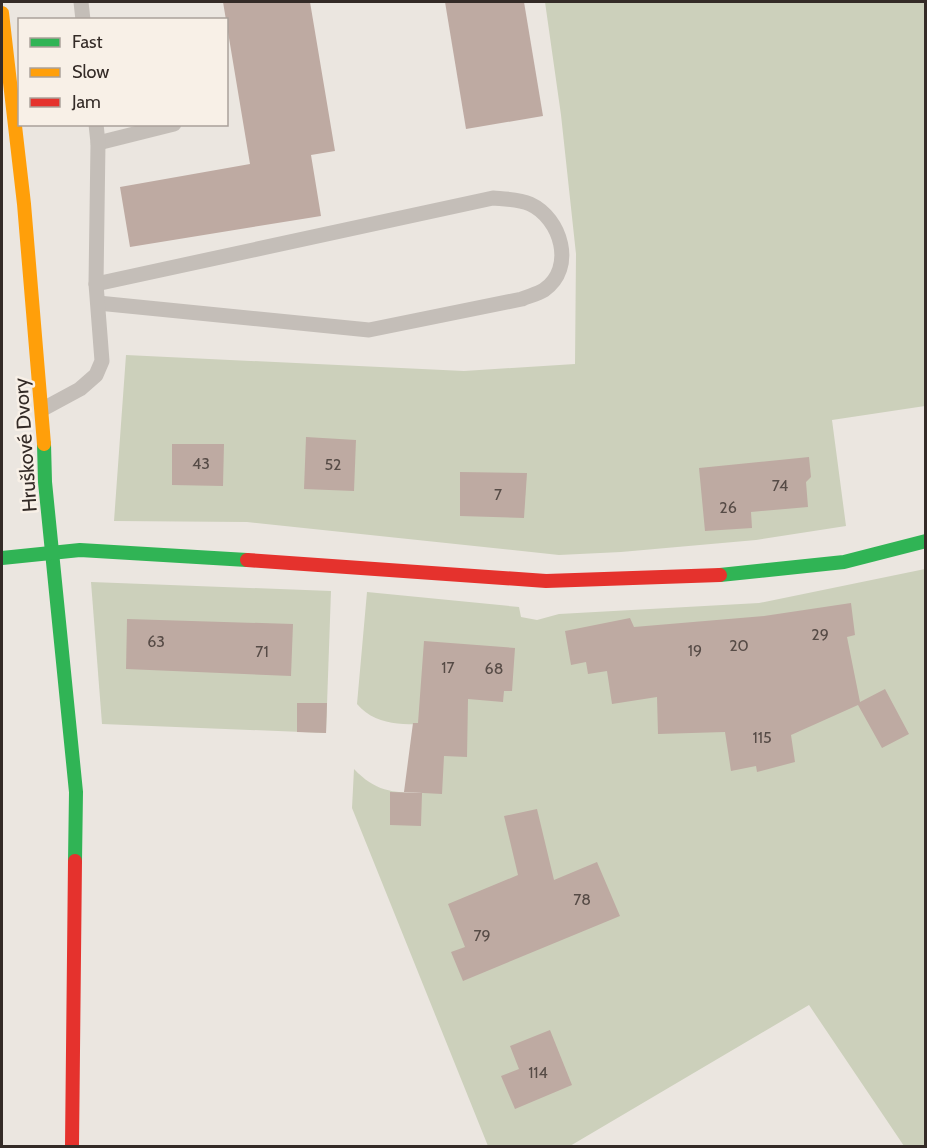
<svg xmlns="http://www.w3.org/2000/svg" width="927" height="1148" viewBox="0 0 927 1148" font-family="Cabin,sans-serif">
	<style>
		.green { fill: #ccd0bb }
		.building { fill: #beaaa2 }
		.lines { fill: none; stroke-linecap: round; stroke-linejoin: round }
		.lane { stroke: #c4beb8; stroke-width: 15 }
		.fast { stroke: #30b455; stroke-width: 14 }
		.slow { stroke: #ff9f0a; stroke-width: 14 }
		.jam { stroke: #e5322d; stroke-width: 14 }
		.labels { text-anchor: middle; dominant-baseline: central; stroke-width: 5; stroke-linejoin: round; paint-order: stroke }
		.number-label { font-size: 16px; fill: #564b46 }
		.street-label { font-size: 20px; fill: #342b27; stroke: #f8f0e7 }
	</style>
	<rect width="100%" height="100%" fill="#ebe6e0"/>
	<g class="green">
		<path d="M 545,2 L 925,2 L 925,406 L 832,420 L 846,526 L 756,540 L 621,552 L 559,555 L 247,522 L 114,521 L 126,355 L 464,371 L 575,364 L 576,254 L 561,115 Z"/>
		<path d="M 925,569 L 925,1146 L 904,1146 L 809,1005 L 570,1146 L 488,1146 L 352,808 L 354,769 C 375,791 392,793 421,793 L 444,725 C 414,723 379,730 357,704 L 367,592 L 519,607 L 521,617 L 537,620 L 559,614 L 759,603 Z"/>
		<path d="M 91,582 L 331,591 L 326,733 L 102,724 Z"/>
	</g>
	<g class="building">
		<path d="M 223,2 L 310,2 L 335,151 L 311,155 L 321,216 L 130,247 L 120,187 L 250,164 Z"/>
		<path d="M 445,2 L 524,2 L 543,116 L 466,129 Z"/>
		<path d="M 306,437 L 356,440 L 354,491 L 304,489 Z"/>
		<path d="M 172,444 L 224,444 L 223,486 L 172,485 Z"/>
		<path d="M 809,457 L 811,477 L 806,482 L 808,507 L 751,512 L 752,528 L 705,531 L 699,468 Z"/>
		<path d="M 460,472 L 527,473 L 524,518 L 460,516 Z"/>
		<path d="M 851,603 L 855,635 L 847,637 L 860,702 L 885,689 L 909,734 L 882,748 L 858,705 L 791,735 L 795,762 L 757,772 L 756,766 L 731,771 L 725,732 L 658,734 L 657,697 L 612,704 L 607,671 L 588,674 L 586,662 L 571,665 L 565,631 L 630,618 L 634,627 L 764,616 Z"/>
		<path d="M 127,619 L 293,624 L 291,676 L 126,669 Z"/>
		<path d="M 424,641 L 515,648 L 512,691 L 504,691 L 503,702 L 468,699 L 467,757 L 444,756 L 442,794 L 404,792 L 413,723 L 418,723 Z"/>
		<path d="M 297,703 L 327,703 L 326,733 L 297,732 Z"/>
		<path d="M 390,792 L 422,793 L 421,826 L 390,825 Z"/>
		<path d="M 537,809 L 554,880 L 597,862 L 620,916 L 463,981 L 451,952 L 465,947 L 448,904 L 518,875 L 504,816 Z"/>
		<path d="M 550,1030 L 572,1085 L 515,1109 L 501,1076 L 519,1069 L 510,1046 Z"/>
	</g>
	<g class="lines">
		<g class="lane">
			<path d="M 81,2 L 83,20"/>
			<path d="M 98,143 L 174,124"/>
			<path d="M 96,284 L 493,198 C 505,199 519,199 530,204 C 561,218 576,268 544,290 C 538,294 529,296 522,299 L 369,330 L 98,303"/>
			<path d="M 43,409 L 80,389 L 96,375 L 102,361 L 96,284 L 98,143 L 96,124"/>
		</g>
		<g class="fast">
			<path d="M 44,444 L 45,482 L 76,792 L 75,861"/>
			<path d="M 2,558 L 80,550 L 247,560"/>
			<path d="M 720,575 L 844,562 L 926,541"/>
		</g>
		<path class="slow" d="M 2,13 L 24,204 L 44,444"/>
		<g class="jam">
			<path d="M 247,560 L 546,581 L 720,575"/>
			<path d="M 72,1146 L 75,861"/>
		</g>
	</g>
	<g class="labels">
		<g class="number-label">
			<text x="201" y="463">43</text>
			<text x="333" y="464">52</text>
			<text x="780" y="485">74</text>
			<text x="498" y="494">7</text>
			<text x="728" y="507">26</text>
			<text x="820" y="634">29</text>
			<text x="156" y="641">63</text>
			<text x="739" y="645">20</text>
			<text x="695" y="650">19</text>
			<text x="262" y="651">71</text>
			<text x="448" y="667">17</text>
			<text x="494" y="668">68</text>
			<text x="762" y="737">115</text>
			<text x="582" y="899">78</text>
			<text x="482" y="935">79</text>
			<text x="538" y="1072">114</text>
		</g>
		<g class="street-label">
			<text transform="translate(25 445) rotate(-94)">Hruškové Dvory</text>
		</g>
	</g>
	<rect width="927" height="1148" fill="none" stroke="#342b27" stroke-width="6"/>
	<rect x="18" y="18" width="210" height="108" fill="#f8f0e7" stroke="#aaa19a" stroke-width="1.5"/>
	<rect x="30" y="38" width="30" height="9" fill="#30b455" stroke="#aaa19a" stroke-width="1.5"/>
	<text x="72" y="48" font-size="18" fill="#342b27">Fast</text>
	<rect x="30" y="68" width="30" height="9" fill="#ff9f0a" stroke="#aaa19a" stroke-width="1.5"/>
	<text x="72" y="78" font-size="18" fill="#342b27">Slow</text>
	<rect x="30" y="98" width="30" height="9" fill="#e5322d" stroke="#aaa19a" stroke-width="1.5"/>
	<text x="72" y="108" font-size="18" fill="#342b27">Jam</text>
</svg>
